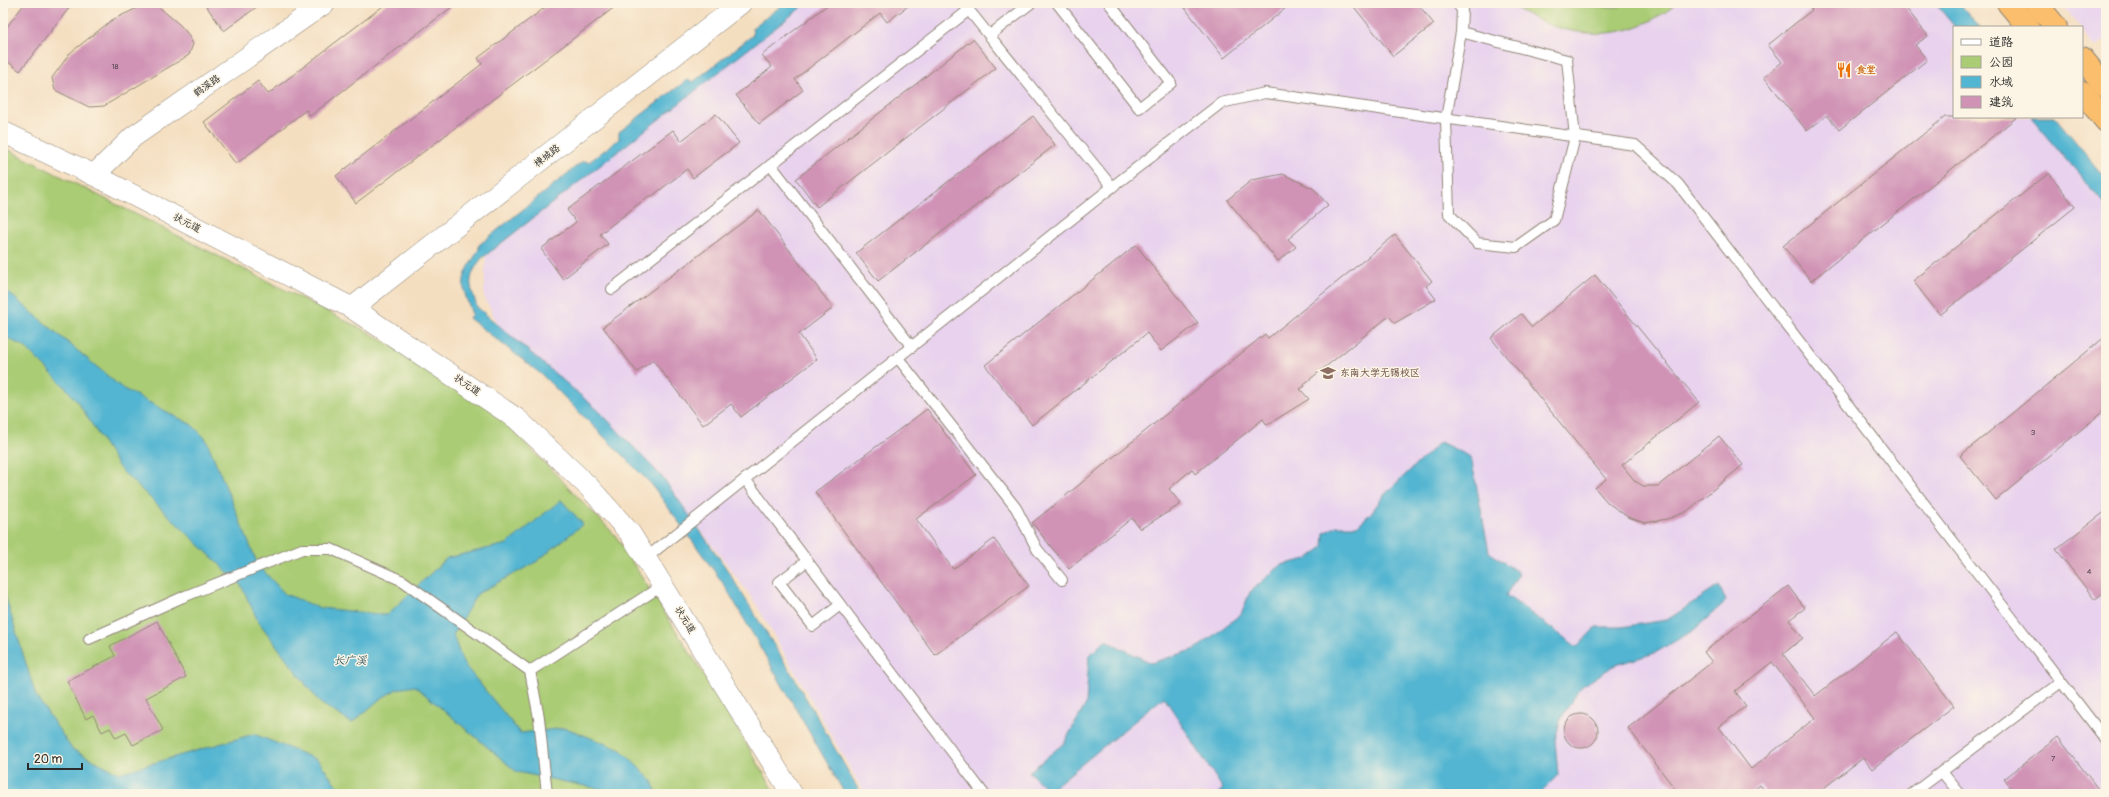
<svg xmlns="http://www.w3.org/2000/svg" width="2109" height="797" viewBox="0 0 2109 797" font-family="Pangolin,'LXGW WenKai TC',sans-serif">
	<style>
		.built { fill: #e8d2ee }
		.green { fill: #aacc74; stroke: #6a7c50 }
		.water { fill: #52b5d1; stroke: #3e707e }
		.building { fill: #d093b5; fill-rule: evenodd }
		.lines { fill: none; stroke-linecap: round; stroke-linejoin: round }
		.lane-casing { stroke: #908476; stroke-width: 12 }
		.street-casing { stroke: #908476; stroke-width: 22 }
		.highway-casing { stroke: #908476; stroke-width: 24 }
		.lane { stroke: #fff; stroke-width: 10 }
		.street { stroke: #fff; stroke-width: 21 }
		.highway { stroke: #fabe6d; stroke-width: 22 }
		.labels { text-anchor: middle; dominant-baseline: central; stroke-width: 3; stroke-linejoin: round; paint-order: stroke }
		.number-label { font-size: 8px; fill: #54454e }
		.food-label { font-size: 10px; font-weight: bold; fill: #c56008; stroke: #fcf5e5; text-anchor: start }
		.street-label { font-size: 10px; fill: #2b2b2b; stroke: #fcf5e5 }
		.education-label { font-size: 10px; font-weight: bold; fill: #785e54; stroke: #fcf5e5; text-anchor: start }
		.water-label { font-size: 11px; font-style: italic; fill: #395b65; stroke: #fcf5e5 }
	</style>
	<rect width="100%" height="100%" fill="#fcf5e5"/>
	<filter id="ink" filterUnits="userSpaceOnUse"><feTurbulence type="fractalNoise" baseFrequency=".025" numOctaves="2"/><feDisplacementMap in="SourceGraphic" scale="8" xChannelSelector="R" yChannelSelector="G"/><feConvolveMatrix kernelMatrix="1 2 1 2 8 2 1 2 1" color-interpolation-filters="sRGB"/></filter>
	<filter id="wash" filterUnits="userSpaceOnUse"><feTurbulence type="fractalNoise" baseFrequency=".012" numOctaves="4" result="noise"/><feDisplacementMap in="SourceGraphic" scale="16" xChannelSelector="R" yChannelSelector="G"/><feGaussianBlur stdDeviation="0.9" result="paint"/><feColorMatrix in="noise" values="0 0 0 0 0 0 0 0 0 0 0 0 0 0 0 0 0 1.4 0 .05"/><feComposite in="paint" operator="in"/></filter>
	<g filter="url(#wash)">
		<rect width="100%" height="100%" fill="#f4dec0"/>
		<g class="built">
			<path d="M 802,3 L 1957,3 L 1976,27 L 1954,27 L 1954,117 L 2048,117 L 2106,190 L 2106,794 L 865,794 L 753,599 L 669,488 L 503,334 L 484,296 L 486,256 Z"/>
			<path d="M 2060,3 L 2106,3 L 2106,39 L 2096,47 L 2082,30 L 2082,27 L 2080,27 Z"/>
		</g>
		<g class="green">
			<path d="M 1510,3 L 1572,3 L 1587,6 L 1619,7 L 1627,3 L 1677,3 C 1671,9 1664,13 1657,17 C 1611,45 1551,35 1510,3 Z"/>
			<path d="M 3,147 L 368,332 L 485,402 L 615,535 L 725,708 L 776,794 L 3,794 Z"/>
		</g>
		<g class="water">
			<path d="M 785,3 L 807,3 L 481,259 C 466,280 470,284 477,307 L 599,411 L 664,479 L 726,568 L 795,679 L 861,794 L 845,794 L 725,586 L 652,485 L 541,374 L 469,318 L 472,314 C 459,280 461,280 479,249 L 479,245 L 583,161 L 589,162 L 619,139 L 619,132 L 687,80 L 693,82 L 753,35 L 752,28 Z"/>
			<path d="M 1935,3 L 1959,3 L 1980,27 L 1955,27 Z"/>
			<path d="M 2031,117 L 2055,117 L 2106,178 L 2106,206 Z"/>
			<path d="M 3,288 L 122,388 L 192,425 L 206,439 L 258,565 L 285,594 L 320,608 L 387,615 L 447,558 L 507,544 L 561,500 L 583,524 L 536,562 L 477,594 L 453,635 L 463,663 L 520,733 L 566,728 L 621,750 L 652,781 L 657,794 L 612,794 L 609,791 L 517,772 L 415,686 L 397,689 L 380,699 L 352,723 L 320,703 L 258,621 L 241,585 L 120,469 L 79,404 L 66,388 L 25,347 L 3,336 Z"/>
			<path d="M 1440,442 L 1471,457 L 1489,552 L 1519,573 L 1506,595 L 1577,647 L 1596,627 L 1621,627 L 1667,620 L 1719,586 L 1726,601 L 1694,630 L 1655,653 L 1615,665 L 1581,687 L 1561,718 L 1555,740 L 1558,775 L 1539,794 L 1217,794 L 1223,789 L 1164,697 L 1049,791 L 1029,772 L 1064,743 L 1086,704 L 1089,656 L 1105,640 L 1151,663 L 1196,649 L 1241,614 L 1250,592 L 1281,565 L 1307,559 L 1323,547 L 1324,533 L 1337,526 L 1357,526 L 1371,513 L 1385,494 Z"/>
			<path d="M 3,589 L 36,696 L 72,749 L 119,773 L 254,734 L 318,760 L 343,794 L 3,794 Z"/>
		</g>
		<g id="blocks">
			<g class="building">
				<path d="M 25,3 L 73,3 L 20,71 L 3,58 L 3,32 Z"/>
				<path d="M 148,3 L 154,3 L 180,25 L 187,33 L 193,44 L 189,55 L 104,106 L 89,107 L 55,90 L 52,78 L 70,53 L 112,20 Z"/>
				<path d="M 204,3 L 262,3 L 224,31 Z"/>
				<path d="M 387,3 L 457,3 L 310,116 L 306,110 L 236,164 L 204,122 L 258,81 L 268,94 Z"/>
				<path d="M 551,3 L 620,3 L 356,203 L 336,176 L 482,64 L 478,58 Z"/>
				<path d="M 830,3 L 912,3 L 887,22 L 880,13 L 795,79 L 803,90 L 759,124 L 736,95 L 772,67 L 762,55 Z"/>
				<path d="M 1181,3 L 1292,3 L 1224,58 Z"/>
				<path d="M 1351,3 L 1417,3 L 1434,24 L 1393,56 Z"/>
				<path d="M 1807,3 L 1902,3 L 1928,36 L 1915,45 L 1927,60 L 1839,130 L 1827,115 L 1807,131 L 1764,77 L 1782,62 L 1768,45 L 1812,10 Z"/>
				<path d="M 973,39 L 996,68 L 817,207 L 796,179 Z"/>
				<path d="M 716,114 L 739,143 L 693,178 L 687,169 L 651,197 L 650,195 L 600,234 L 608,244 L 563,279 L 541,249 L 576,222 L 567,210 L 673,130 L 681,141 Z"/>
				<path d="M 1033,116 L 1055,145 L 878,281 L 856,253 Z"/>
				<path d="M 1945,117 L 2017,117 L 1811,281 L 1783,246 Z"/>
				<path d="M 2049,173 L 2075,207 L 1940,315 L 1913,281 Z"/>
				<path d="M 1283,174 L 1314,189 L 1328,205 L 1288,239 L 1296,247 L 1278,261 L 1227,200 L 1252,180 Z"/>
				<path d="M 759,210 L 833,308 L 799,334 L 817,359 L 741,417 L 731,404 L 703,425 L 653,360 L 637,372 L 603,327 Z"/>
				<path d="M 1395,235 L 1432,281 L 1426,286 L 1436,299 L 1395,323 L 1389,316 L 1304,384 L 1305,386 L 1300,389 L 1309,399 L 1267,425 L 1263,419 L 1195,474 L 1192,469 L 1169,489 L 1181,504 L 1140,529 L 1132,518 L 1069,569 L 1032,523 L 1265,334 L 1268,338 Z"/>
				<path d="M 1136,245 L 1198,323 L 1161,351 L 1147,333 L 1032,425 L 985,365 Z"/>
				<path d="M 1595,275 L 1699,402 L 1622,465 L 1635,481 L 1643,486 L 1658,486 L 1719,436 L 1743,465 L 1686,512 L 1667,519 L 1645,523 L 1628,517 L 1608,503 L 1595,488 L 1606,479 L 1491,338 L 1521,314 L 1532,327 Z"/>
				<path d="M 2106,336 L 2106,409 L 1996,500 L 1960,456 Z"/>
				<path d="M 927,409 L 976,475 L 916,519 L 953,569 L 994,539 L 1029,586 L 935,655 L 815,492 Z"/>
				<path d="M 2106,511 L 2106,592 L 2095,600 L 2056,549 Z"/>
				<path d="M 1788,586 L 1805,608 L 1789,620 L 1803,638 L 1783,654 L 1815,696 L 1897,632 L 1954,706 L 1872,769 L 1863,758 L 1816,794 L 1767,794 L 1760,785 L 1749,794 L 1679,794 L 1628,728 L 1712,662 L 1704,652 ZM 1772,662 L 1815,718 L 1751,769 L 1719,727 L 1746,706 L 1735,691 Z"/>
				<path d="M 157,621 L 186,677 L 146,698 L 163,730 L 133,745 L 126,733 L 116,738 L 110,728 L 102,732 L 93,715 L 86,719 L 67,681 L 115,656 L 110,646 Z"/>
				<circle cx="1581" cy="731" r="17"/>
				<path d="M 2058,737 L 2102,794 L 2016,794 L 2004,779 Z"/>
			</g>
		</g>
	</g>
	<g filter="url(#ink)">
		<use href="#blocks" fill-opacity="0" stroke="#908476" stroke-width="1"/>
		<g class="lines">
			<g class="lane-casing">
				<g id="lane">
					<path d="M 963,3 L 1112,187"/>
					<path d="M 1057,3 L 1139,108 L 1171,83 L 1109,3"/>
					<path d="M 1457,3 L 1462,10 L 1461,32 L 1446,119 L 1449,214 L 1477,243 L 1516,247 L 1554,220 L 1575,137 L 1567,60 L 1461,32"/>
					<path d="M 990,35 L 1031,3"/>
					<path d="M 771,165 L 912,347"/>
					<path d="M 612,289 L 969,10"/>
					<path d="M 898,358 L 1016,508 L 1037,549 L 1062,580"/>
					<path d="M 745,479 L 984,794"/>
					<path d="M 646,558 L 1112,187 L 1221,103 L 1265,93 L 1635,145 L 1678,184 L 2106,740"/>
					<path d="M 807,561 L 779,582 L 813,626 L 840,605"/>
					<path d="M 89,639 L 183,597 L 302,549 L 331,549 L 403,581 L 530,671 L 539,718 L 547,794"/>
					<path d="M 530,671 L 663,585"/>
					<path d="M 1942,772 L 1960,794"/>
					<path d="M 1912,794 L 2061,682"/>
				</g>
			</g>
			<g class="street-casing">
				<g id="street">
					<path d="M 3,132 L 94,175 L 352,308 L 517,419 L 589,487 L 630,533 L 792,794"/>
					<path d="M 94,175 L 133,137 L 325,3"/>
					<path d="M 352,308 L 741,3"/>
				</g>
			</g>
			<g class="highway-casing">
				<g id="highway">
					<path d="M 2008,3 L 2028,27"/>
					<path d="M 2036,3 L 2056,27"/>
					<path d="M 2082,58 L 2106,87"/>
					<path d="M 2082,92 L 2106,121"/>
				</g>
			</g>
			<use href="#lane" class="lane"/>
			<use href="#street" class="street"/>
			<use href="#highway" class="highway"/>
		</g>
	</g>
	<defs>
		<g id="restaurant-bare" transform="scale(1.2)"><path d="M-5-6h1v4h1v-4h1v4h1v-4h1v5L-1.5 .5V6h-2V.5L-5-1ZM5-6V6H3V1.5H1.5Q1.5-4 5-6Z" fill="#e8710a" stroke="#fcf5e5" stroke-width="2.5" paint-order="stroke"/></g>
		<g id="university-bare" transform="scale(1.2)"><path d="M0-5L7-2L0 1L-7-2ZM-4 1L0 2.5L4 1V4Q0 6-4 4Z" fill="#8d6e63" stroke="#fcf5e5" stroke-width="2.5" paint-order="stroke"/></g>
	</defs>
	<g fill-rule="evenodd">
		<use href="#restaurant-bare" x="1844" y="70"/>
		<use href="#university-bare" x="1328" y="373"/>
	</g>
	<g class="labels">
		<g class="number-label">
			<text x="115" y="66">18</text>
			<text x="2033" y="432">3</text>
			<text x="2089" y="571">4</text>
			<text x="2053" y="758">7</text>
		</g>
		<g class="food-label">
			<text x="1856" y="70">食堂</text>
		</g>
		<g class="street-label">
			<text transform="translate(207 86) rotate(-35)">鹤溪路</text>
			<text transform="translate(547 156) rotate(-38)">楝城路</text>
			<text transform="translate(187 223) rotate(27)">状元道</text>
			<text transform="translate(467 385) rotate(34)">状元道</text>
			<text transform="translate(685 620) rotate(58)">状元道</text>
		</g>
		<g class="education-label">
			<text x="1340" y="373">东南大学无锡校区</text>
		</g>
		<g class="water-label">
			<text x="350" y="660">长广溪</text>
		</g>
	</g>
	<rect width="2109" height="797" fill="none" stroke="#fcf5e5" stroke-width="16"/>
	<rect x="1953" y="26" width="130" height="92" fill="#fcf5e5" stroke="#a8a49b"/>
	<rect x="1961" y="39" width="20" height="6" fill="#ffffff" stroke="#a8a49b"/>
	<text x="1989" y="46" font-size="12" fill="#2b2b2b">道路</text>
	<rect x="1961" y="56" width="20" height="12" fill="#aacc74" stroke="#a8a49b"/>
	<text x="1989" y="66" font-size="12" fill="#2b2b2b">公园</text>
	<rect x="1961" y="76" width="20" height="12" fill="#52b5d1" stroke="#a8a49b"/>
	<text x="1989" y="86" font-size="12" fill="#2b2b2b">水域</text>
	<rect x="1961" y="96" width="20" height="12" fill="#d093b5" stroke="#a8a49b"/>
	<text x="1989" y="106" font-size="12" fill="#2b2b2b">建筑</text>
	<path d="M28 763v6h54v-6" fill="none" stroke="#2b2b2b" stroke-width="2"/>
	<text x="34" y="763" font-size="12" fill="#2b2b2b" stroke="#fcf5e5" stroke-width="3" paint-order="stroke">20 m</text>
</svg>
